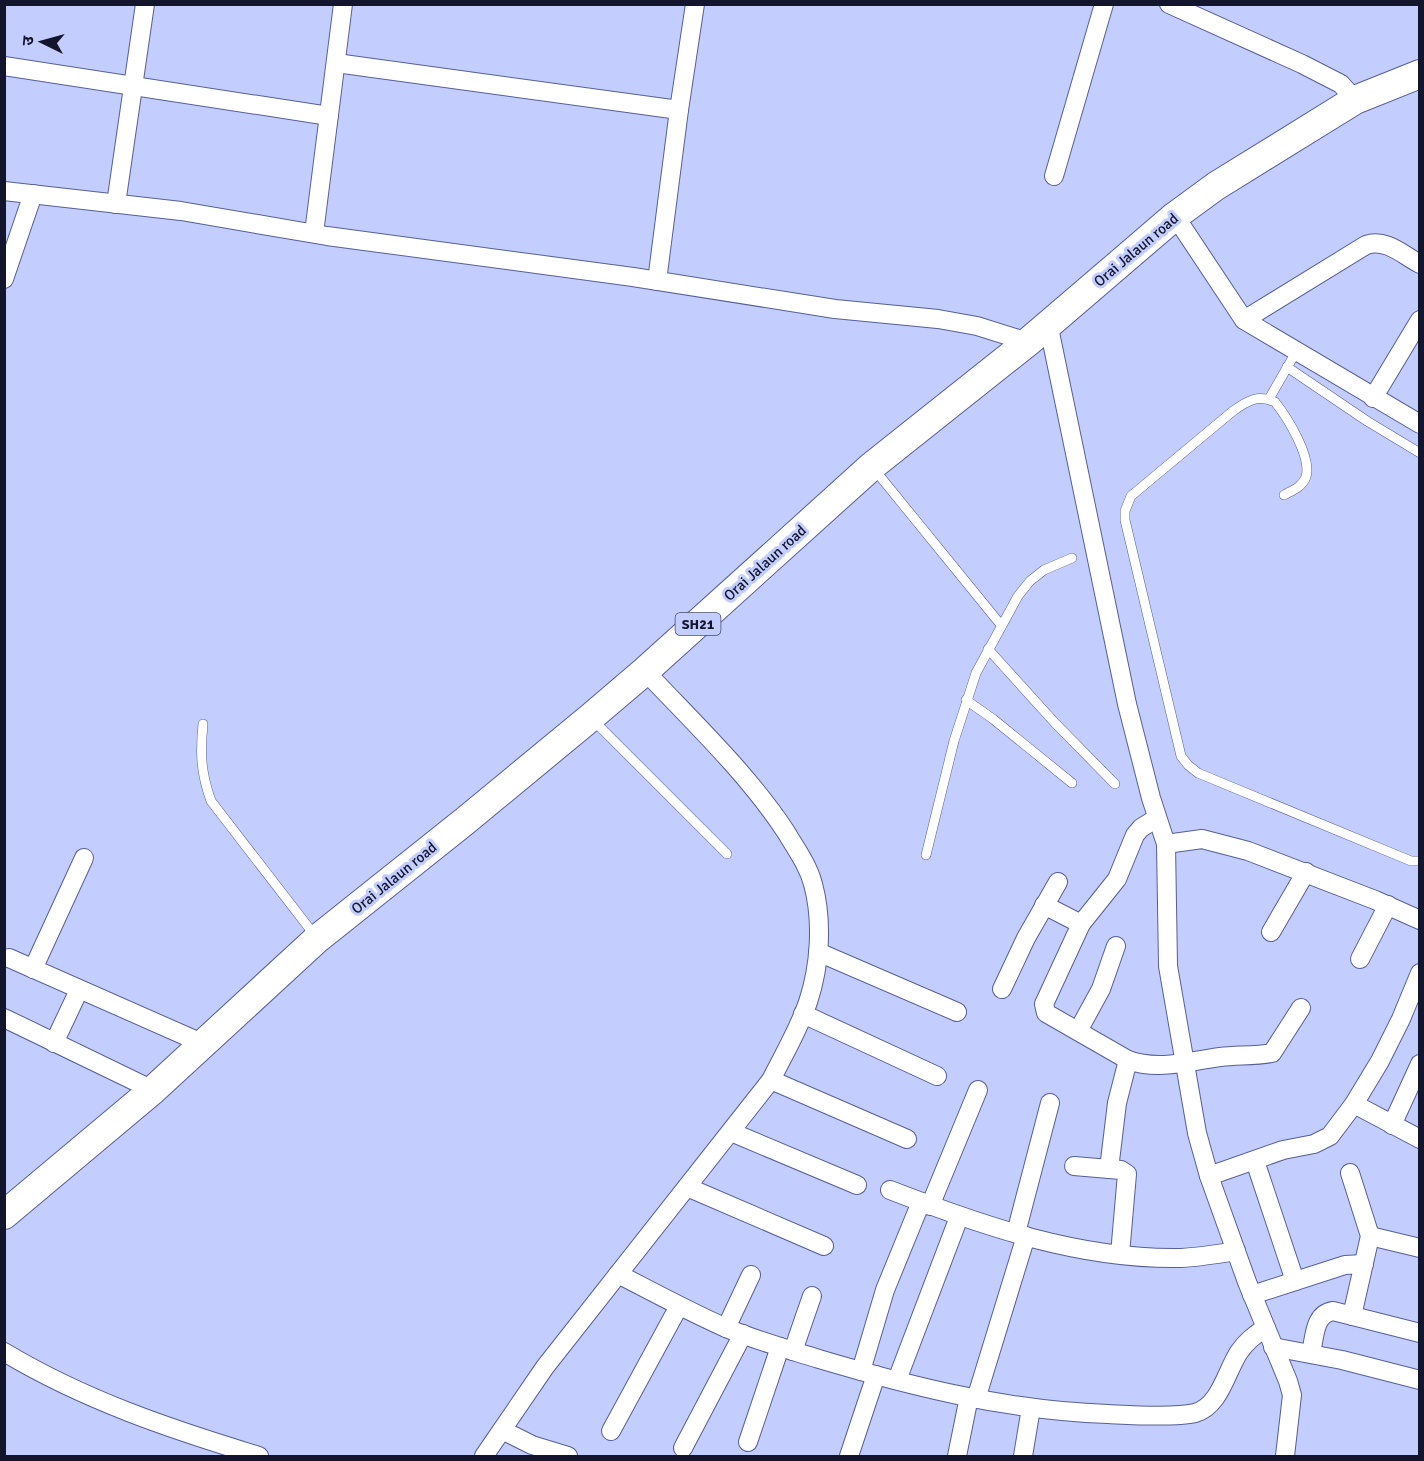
<svg xmlns="http://www.w3.org/2000/svg" width="1424" height="1461" viewBox="0 0 1424 1461" font-family="Signika,'Noto Sans Devanagari',sans-serif">
	<style>
		.lines { fill: none; stroke-linecap: round; stroke-linejoin: round }
		.service-casing { stroke: #565f95; stroke-width: 10 }
		.minor-casing { stroke: #565f95; stroke-width: 20 }
		.primary-casing { stroke: #565f95; stroke-width: 30 }
		.service { stroke: #fff; stroke-width: 9 }
		.minor { stroke: #fff; stroke-width: 18 }
		.primary { stroke: #fff; stroke-width: 28 }
		.labels { text-anchor: middle; dominant-baseline: central; stroke-width: 6; stroke-linejoin: round; paint-order: stroke }
		.shield { fill: #c3cdfe; stroke: #474c6a; stroke-width: 1.5 }
		.shield-label { font-size: 14px; font-weight: bold; fill: #12152b }
		.street-label { font-size: 15px; fill: #12152b; stroke: #c3cdfe }
	</style>
	<rect width="100%" height="100%" fill="#c3cdfe"/>
	<g class="lines">
		<g class="service-casing">
			<g id="service">
				<path d="M 1287,367 L 1367,421 L 1420,453"/>
				<path d="M 1269,399 L 1296,352"/>
				<path d="M 874,469 L 1001,625"/>
				<path d="M 1284,495 C 1293,490 1302,487 1306,477 C 1312,457 1287,417 1275,402 C 1258,394 1247,401 1233,411 L 1131,496 L 1125,511 L 1125,520 L 1181,756 L 1188,765 L 1198,773 L 1411,861 L 1420,861"/>
				<path d="M 988,649 L 1055,723 L 1115,784"/>
				<path d="M 966,700 L 993,719 L 1072,783"/>
				<path d="M 593,720 L 727,854"/>
				<path d="M 203,724 C 200,754 201,773 211,801 L 316,937"/>
				<path d="M 926,855 L 954,741 L 976,673 L 1018,596 L 1030,581 L 1044,570 L 1072,558"/>
			</g>
		</g>
		<g class="minor-casing">
			<g id="minor">
				<path d="M 1169,4 L 1302,64 L 1341,84 L 1355,100"/>
				<path d="M 336,63 L 679,110"/>
				<path d="M 4,66 L 329,116"/>
				<path d="M 1054,176 L 1104,4"/>
				<path d="M 4,191 L 181,211 L 327,236 L 633,277 L 835,309 L 938,319 L 977,326 L 1028,342"/>
				<path d="M 116,204 L 145,4"/>
				<path d="M 1175,216 L 1244,320 L 1420,424"/>
				<path d="M 314,233 L 343,4"/>
				<path d="M 4,279 L 33,194"/>
				<path d="M 657,281 L 679,110 L 695,4"/>
				<path d="M 1244,320 L 1366,245 C 1386,238 1403,255 1420,264"/>
				<path d="M 1048,323 L 1127,704 L 1151,798 L 1166,844 L 1168,966 L 1197,1133 L 1209,1176 L 1247,1282 L 1288,1381 L 1292,1395 L 1285,1456"/>
				<path d="M 1373,398 L 1420,320"/>
				<path d="M 1157,818 L 1141,828 L 1135,835 L 1117,879 L 1081,924 L 1044,1004 L 1046,1013 L 1128,1060 C 1158,1071 1190,1061 1220,1057 C 1237,1055 1255,1056 1272,1053 L 1301,1008"/>
				<path d="M 1166,844 L 1202,839 L 1248,851 L 1375,900 L 1420,920"/>
				<path d="M 1044,905 L 1081,924"/>
				<path d="M 1271,932 L 1306,872"/>
				<path d="M 818,952 L 957,1012"/>
				<path d="M 9,958 L 204,1044"/>
				<path d="M 1360,959 L 1388,905"/>
				<path d="M 33,969 L 84,858"/>
				<path d="M 1002,989 L 1026,938 L 1058,882"/>
				<path d="M 803,1014 L 937,1076"/>
				<path d="M 4,1018 L 153,1090"/>
				<path d="M 1078,1031 L 1101,989 L 1116,946"/>
				<path d="M 54,1043 L 79,990"/>
				<path d="M 771,1080 L 907,1139"/>
				<path d="M 1354,1104 L 1420,1139"/>
				<path d="M 1392,1125 L 1420,1064"/>
				<path d="M 731,1132 L 857,1185"/>
				<path d="M 1255,1161 L 1295,1281"/>
				<path d="M 1074,1166 L 1121,1170 L 1127,1174 L 1120,1254"/>
				<path d="M 1109,1169 L 1117,1103 L 1128,1060"/>
				<path d="M 1350,1173 L 1370,1236 L 1352,1316"/>
				<path d="M 1209,1176 L 1283,1150 L 1314,1144 L 1330,1136 L 1354,1104 L 1380,1061 L 1401,1019 L 1420,973"/>
				<path d="M 687,1187 L 824,1246"/>
				<path d="M 890,1190 C 983,1226 1081,1260 1181,1258 C 1200,1257 1218,1254 1236,1251"/>
				<path d="M 930,1206 L 978,1090"/>
				<path d="M 1016,1233 L 1050,1103"/>
				<path d="M 1370,1236 L 1420,1248"/>
				<path d="M 618,1274 C 653,1292 688,1311 724,1327 C 754,1340 787,1349 819,1359 C 913,1387 1010,1411 1108,1414 C 1130,1415 1174,1418 1195,1413 C 1220,1406 1226,1372 1239,1352 C 1246,1342 1255,1334 1266,1328"/>
				<path d="M 1252,1295 L 1345,1265 L 1364,1264"/>
				<path d="M 726,1328 L 751,1275"/>
				<path d="M 1273,1347 L 1342,1360 L 1420,1380"/>
				<path d="M 793,1351 L 812,1296"/>
				<path d="M 4,1352 C 84,1400 170,1429 259,1456"/>
				<path d="M 1311,1353 C 1315,1336 1314,1314 1333,1311 L 1420,1333"/>
				<path d="M 861,1371 L 885,1290 L 921,1202"/>
				<path d="M 897,1380 L 959,1217"/>
				<path d="M 976,1399 L 1026,1236"/>
				<path d="M 502,1430 L 532,1445 L 568,1456"/>
				<path d="M 611,1431 L 679,1306"/>
				<path d="M 748,1442 L 780,1347"/>
				<path d="M 683,1448 L 743,1334"/>
				<path d="M 484,1456 L 545,1367 L 771,1080 C 784,1054 799,1029 808,1002 C 820,966 823,921 813,884 C 808,865 796,849 786,832 C 747,773 694,723 645,671"/>
				<path d="M 849,1456 L 876,1375"/>
				<path d="M 957,1456 L 969,1397"/>
				<path d="M 1023,1456 L 1031,1408"/>
			</g>
		</g>
		<g class="primary-casing">
			<path id="primary" d="M 4,1215 L 153,1090 L 317,939 L 465,821 L 591,717 L 645,671 L 872,466 L 1028,342 L 1175,216 L 1216,186 L 1355,100 L 1420,74"/>
		</g>
		<use href="#service" class="service"/>
		<use href="#minor" class="minor"/>
		<use href="#primary" class="primary"/>
	</g>
	<g class="labels">
		<rect class="shield" x="675.5" y="613" width="45" height="22" rx="4.5"/>
		<g class="shield-label">
			<text x="698" y="624">SH21</text>
		</g>
		<g class="street-label">
			<text transform="translate(1136 250) rotate(-40)">Orai Jalaun road</text>
			<text transform="translate(765 563) rotate(-42)">Orai Jalaun road</text>
			<text transform="translate(394 878) rotate(-39)">Orai Jalaun road</text>
		</g>
	</g>
	<rect width="1424" height="1461" fill="none" stroke="#12152b" stroke-width="12"/>
	<g transform="translate(42 42) rotate(275)" stroke="#c3cdfe" stroke-width="4.5" paint-order="stroke">
	<path d="M0-4.5L10 22L0 15L-10 22Z" fill="#12152b"/>
	<text y="-9" font-size="16" font-weight="bold" text-anchor="middle" fill="#12152b">उ</text>
	</g>
</svg>
